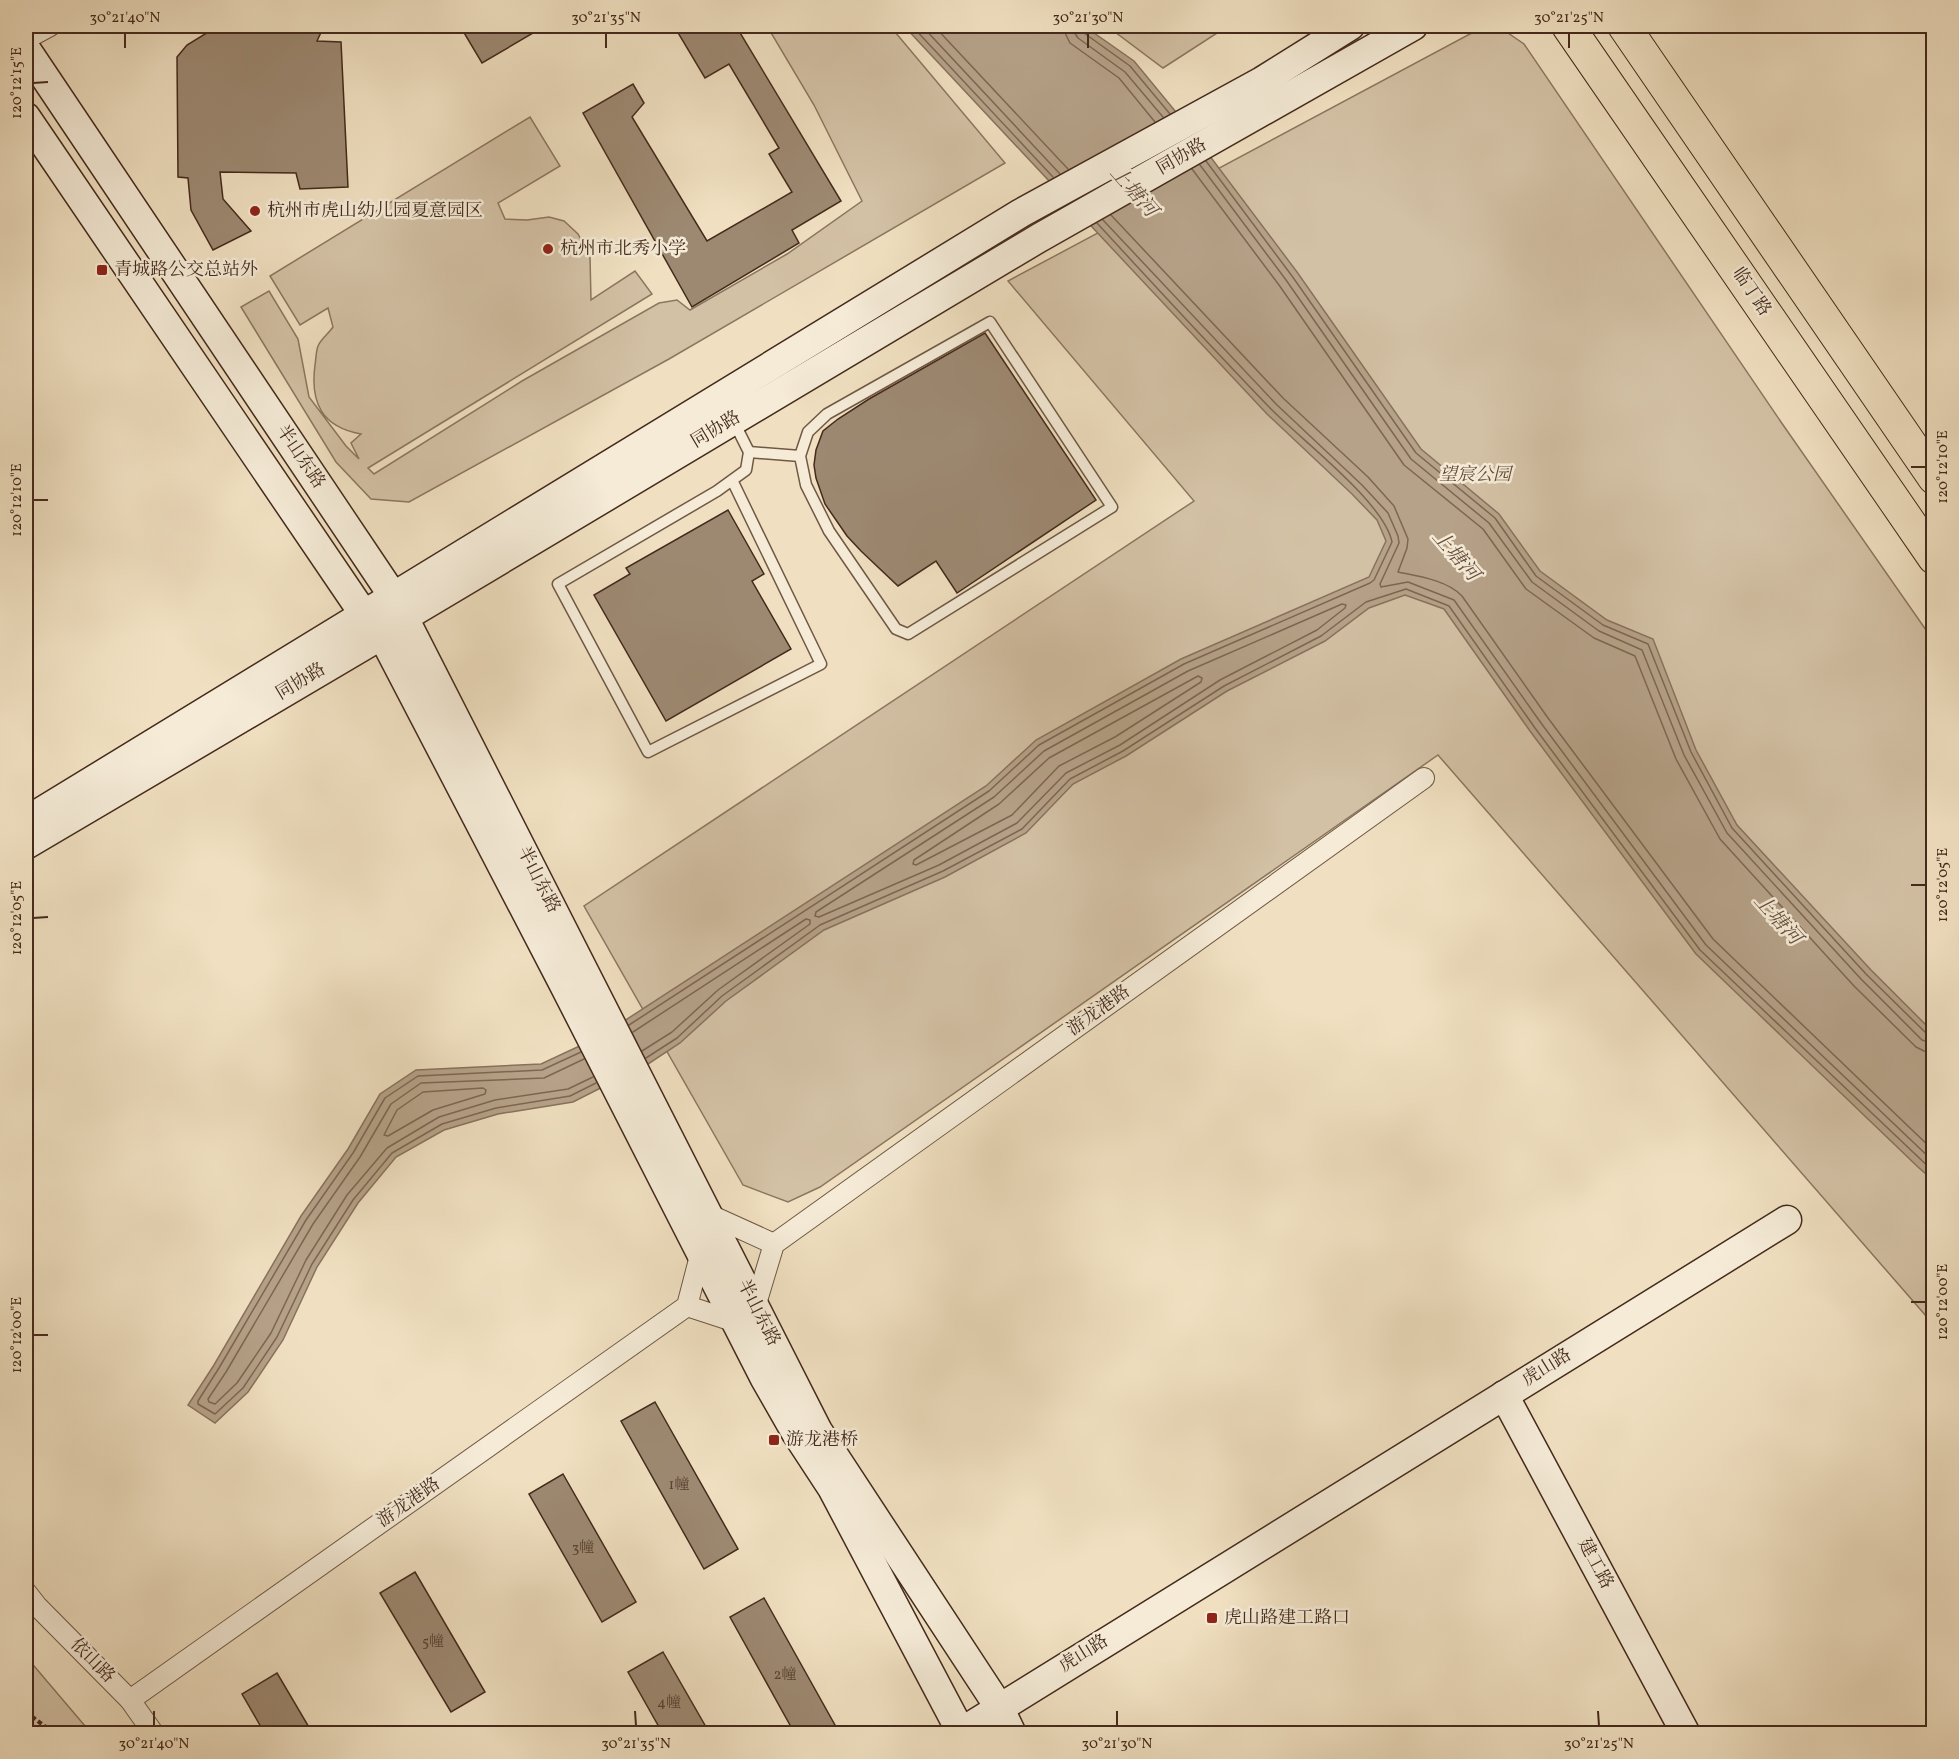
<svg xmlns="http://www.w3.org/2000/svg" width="1959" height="1759" viewBox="0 0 1959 1759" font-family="Vollkorn,'Noto Serif SC',serif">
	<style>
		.green { fill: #d3c1a5; stroke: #8c7660; stroke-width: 1.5 }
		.water { fill: #b6a289; stroke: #88725d; stroke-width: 1.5 }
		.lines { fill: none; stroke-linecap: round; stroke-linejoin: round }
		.shore { stroke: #7d6652; stroke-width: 1.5 }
		.building { fill: #9d8972; stroke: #442a1c; stroke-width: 1.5 }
		.lane-casing { stroke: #6f5845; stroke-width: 13 }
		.street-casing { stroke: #6f5845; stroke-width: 22 }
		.secondary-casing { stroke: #442a1c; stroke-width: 31 }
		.primary-casing { stroke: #442a1c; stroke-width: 34 }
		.path { stroke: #442a1c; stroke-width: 4; stroke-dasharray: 4.5 3; stroke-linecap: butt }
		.lane { stroke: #f5ebd7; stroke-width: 10 }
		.street { stroke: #f5ebd7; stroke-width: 20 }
		.secondary { stroke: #f5ebd7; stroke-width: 28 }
		.primary { stroke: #f0e0c1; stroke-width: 32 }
		.ticks { fill: none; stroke: #442a1c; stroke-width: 2 }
		.poi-dot { fill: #8f2418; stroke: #f5ebd7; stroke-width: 2 }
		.labels { text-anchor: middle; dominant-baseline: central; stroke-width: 5; stroke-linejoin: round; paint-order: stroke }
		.number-label { font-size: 15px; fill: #5a4232 }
		.street-label { font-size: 18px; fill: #442a1c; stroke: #f5ebd7 }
		.poi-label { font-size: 18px; fill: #442a1c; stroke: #f5ebd7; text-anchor: start }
		.park-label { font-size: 18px; font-style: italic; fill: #614837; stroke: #f5ebd7 }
		.water-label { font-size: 20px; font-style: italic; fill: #664e3d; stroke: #f5ebd7 }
		.neatline { fill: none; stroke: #442a1c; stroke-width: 2 }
		.ticks-label { font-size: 15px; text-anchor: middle; fill: #442a1c }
	</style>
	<rect width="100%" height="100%" fill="#f0e0c1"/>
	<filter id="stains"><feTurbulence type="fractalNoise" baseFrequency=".00333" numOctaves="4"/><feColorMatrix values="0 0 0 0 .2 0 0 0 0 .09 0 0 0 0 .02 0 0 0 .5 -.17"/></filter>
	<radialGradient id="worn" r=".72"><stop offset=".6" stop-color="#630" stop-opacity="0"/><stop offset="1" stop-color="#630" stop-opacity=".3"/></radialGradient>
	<g class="green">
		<path d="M 767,26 L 890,26 L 1005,163 L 669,359 L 409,502 L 371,499 L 336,462 L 241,307 L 269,291 L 298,339 L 309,397 L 346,446 L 359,459 L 351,443 L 361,434 C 322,427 310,403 315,365 C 316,359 316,351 318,346 C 321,339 329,333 333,327 L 328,308 L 300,325 L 270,276 L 530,117 L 560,166 L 498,203 L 505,219 L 527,220 L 549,217 L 564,221 L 578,234 L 590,257 L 591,300 L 635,271 L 652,294 L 368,468 L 374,474 L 522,381 L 659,303 L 677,300 L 690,310 L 787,254 L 862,201 L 814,105 Z"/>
		<path d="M 1107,26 L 1228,26 L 1163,68 Z"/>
		<path d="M 1481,28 L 1502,29 L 1524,44 L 1781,422 L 1933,640 L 1933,1324 L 1438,755 L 820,1187 L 788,1202 L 743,1185 L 584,906 L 1194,501 L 1008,281 Z"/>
		<path d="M 26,1658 L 29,1660 L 91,1733 L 26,1733 Z"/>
	</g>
	<path class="water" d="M 904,26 L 1084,26 L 1134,61 L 1185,123 L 1297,272 L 1421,449 L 1499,514 L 1540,571 L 1607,620 L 1653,639 L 1696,750 L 1737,825 L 1871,970 L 1933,1032 L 1933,1180 L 1918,1167 L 1696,954 L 1530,731 L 1444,609 L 1405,595 L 1369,608 L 1325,641 L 1227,691 L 1126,756 L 1073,784 L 1026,833 L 945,877 L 824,930 L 726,1001 L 680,1043 L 648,1064 L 573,1102 L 498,1114 L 444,1130 L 396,1157 L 358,1203 L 317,1267 L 283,1340 L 248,1392 L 215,1423 L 188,1405 L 214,1365 L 301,1216 L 348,1149 L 380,1094 L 416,1070 L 541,1064 L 601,1036 L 986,786 L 1036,740 L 1181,659 L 1369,577 L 1386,541 L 1377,520 L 1352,494 L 1267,414 Z"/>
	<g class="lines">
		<g class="shore">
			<path d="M 912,26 L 1053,177"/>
			<path d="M 922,26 L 1060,174"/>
			<path d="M 934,26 L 1068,169"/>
			<path d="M 1064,26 L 1066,35 L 1070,43 L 1119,78 L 1155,122"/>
			<path d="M 1074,26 L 1074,32 L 1078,38 L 1125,72 L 1163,117"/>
			<path d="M 1081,26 L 1084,33 L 1130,66 L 1170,114"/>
			<path d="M 1206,161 L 1292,276 L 1416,453 L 1495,518 L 1536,576 L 1603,625 L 1648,644 L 1691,752 L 1732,828 L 1866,974 L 1927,1034 L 1934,1036"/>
			<path d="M 1200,165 L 1286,280 L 1411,459 L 1489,523 L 1532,582 L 1599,631 L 1642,650 L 1684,755 L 1727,833 L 1861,979 L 1922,1040 L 1934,1044"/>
			<path d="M 1192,169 L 1279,285 L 1404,465 L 1483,529 L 1526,589 L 1594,638 L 1635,656 L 1676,759 L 1720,839 L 1854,986 L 1916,1047 L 1924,1051 L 1934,1053"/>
			<path d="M 1111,215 L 1283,398 L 1368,477 L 1394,506 L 1408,539 L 1407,548 L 1398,572 C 1417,576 1447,580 1462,596 L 1548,718 L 1713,939 L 1934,1151"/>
			<path d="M 1103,220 L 1276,404 L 1362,485 L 1388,513 L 1398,536 L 1399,543 L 1380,584 L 1381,587 L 1408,582 L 1454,600 L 1541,723 L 1706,945 L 1934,1162"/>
			<path d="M 1342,604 L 1346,605 L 1345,608 L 1317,630 L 1220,680 L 1120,745 L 1066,773 L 1017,823 L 939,865 L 819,917 L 815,916 L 816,912 L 994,797 L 1044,751 L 1188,671 Z"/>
			<path d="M 1198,676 L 1202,678 L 1201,682 L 1115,737 L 1059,766 L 1012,815 L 916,865 L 913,864 L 914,860 L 999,804 L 1049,758 Z"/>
			<path d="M 629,1025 L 989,791 L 1039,745 L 1184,664 L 1370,583 L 1374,580 L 1392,542 C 1384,502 1300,439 1270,408 C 1211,347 1154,285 1097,223"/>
			<path d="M 633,1032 L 806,919 L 810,920 L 810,924 L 718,990 L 672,1032 L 642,1051"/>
			<path d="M 581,1052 L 542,1070 L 418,1076 L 385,1098 L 353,1153 L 306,1220 L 219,1368 L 198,1401 L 198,1404 L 215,1414 L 243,1388 L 277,1337 L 312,1264 L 353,1200 L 392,1153 L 442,1124 L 496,1108 L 570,1096 L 596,1083"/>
			<path d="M 646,1058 L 677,1038 L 722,996 L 820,925 L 943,871 L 1022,829 L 1070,779 L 1123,751 L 1224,686 L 1321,636 L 1366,602 L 1406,589 L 1449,606 L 1535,728 L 1700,950 L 1934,1172"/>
			<path d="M 584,1059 L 544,1078 L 421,1083 L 391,1104 L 360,1157 L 313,1224 L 226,1372 L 208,1399 L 209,1402 L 215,1404 L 237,1383 L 271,1333 L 306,1260 L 347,1195 L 387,1148 L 439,1117 L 495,1100 L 568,1089 L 593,1077"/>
			<path d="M 483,1088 L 486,1090 L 485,1094 L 433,1110 L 388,1136 L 384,1135 L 397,1110 L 423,1092 Z"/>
		</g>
	</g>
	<g class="building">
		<path d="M 218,26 L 324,26 L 317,41 L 341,42 L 348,187 L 300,189 L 296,173 L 220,172 L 223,199 L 251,231 L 213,250 L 191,210 L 188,178 L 178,177 L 177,57 L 187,45 Z"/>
		<path d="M 460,26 L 545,26 L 482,63 Z"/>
		<path d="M 674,26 L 736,26 L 841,201 L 792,230 L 799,243 L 692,307 L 583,113 L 633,84 L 644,103 L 632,117 L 707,241 L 792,192 L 769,154 L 779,148 L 729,64 L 705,78 Z"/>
		<path d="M 985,333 L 1096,500 L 957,593 L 936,561 L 898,586 L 861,551 L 847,536 L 825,504 L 816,478 L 814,465 L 816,450 L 823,431 L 838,419 L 869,399 Z"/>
		<path d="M 728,510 L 764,574 L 752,581 L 791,649 L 666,721 L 594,595 L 630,574 L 626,568 Z"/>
		<path d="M 655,1402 L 738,1549 L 704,1569 L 621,1421 Z"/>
		<path d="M 563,1474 L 636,1602 L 602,1622 L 529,1494 Z"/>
		<path d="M 415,1572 L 485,1692 L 451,1712 L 380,1593 Z"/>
		<path d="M 764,1598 L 840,1734 L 795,1734 L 730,1617 Z"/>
		<path d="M 663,1652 L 710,1734 L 663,1734 L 628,1672 Z"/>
		<path d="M 277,1673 L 313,1734 L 265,1734 L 242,1694 Z"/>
	</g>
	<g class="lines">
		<g class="lane-casing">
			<g id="lane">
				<path d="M 749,452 L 800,456 L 808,432 L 827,414 L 990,322 L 1112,507 L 908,634 L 896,629 L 829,531 L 806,485 L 800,456"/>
				<path d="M 732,480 L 821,664 L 648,752 L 558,584 L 717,491 L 746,470 L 749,452 L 734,422"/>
			</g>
		</g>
		<g class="street-casing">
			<g id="street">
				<path d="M 26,39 L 50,26"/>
				<path d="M 708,1214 L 774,1244"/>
				<path d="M 687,1306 L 736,1322"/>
				<path d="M 755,1307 L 774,1244 L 1424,778"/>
				<path d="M 26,1592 L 37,1606 L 130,1700 L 154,1734"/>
				<path d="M 130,1700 L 687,1306 L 701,1252"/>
			</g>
		</g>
		<g class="secondary-casing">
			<g id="secondary">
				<path d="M 26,49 L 393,596 L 818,1431 L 999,1707 L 1012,1734"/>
				<path d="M 26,117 L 363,613 L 382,635 L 563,983 L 764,1377 L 796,1433 L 832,1488 L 962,1734"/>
				<path d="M 26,821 L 1021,213 L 1262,81 L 1350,26"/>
				<path d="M 26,845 L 382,635 L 403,618 L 1039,238 L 1413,26"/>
				<path d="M 1504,1395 L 1686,1734"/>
				<path d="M 958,1734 L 1787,1220"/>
			</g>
		</g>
		<g class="primary-casing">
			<g id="primary">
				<path d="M 1568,26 L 1934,558"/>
				<path d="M 1624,26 L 1934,478"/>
			</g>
		</g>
		<path class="path" d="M 26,1712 L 55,1734"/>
		<use href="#lane" class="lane"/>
		<use href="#street" class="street"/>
		<use href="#secondary" class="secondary"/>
		<use href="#primary" class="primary"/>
	</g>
	<path class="ticks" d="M 125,33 L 125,48M 606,33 L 606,48M 1088,33 L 1088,48M 1569,33 L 1569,48M 33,83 L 48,82M 1911,467 L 1926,467M 33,500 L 48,500M 1911,885 L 1926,885M 33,918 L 48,917M 1911,1302 L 1926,1302M 33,1335 L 48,1335M 154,1711 L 154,1726M 635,1711 L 636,1726M 1117,1711 L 1117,1726M 1598,1711 L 1599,1726"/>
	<g class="poi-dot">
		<circle cx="255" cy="211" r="6"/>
		<circle cx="548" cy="249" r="6"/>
		<rect x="96" y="264" width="12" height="12" rx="3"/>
		<rect x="768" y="1434" width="12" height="12" rx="3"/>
		<rect x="1206" y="1612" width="12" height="12" rx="3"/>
	</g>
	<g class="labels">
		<g class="number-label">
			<text x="679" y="1485">1幢</text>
			<text x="583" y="1548">3幢</text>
			<text x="433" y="1642">5幢</text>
			<text x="785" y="1675">2幢</text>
			<text x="669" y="1703">4幢</text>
		</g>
		<g class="street-label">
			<text transform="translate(1182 157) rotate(-30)">同协路</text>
			<text transform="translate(1751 292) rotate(56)">临丁路</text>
			<text transform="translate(716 430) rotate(-31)">同协路</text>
			<text transform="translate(300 457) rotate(56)">半山东路</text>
			<text transform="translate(301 682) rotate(-31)">同协路</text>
			<text transform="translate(538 880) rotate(63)">半山东路</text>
			<text transform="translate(1099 1011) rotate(-36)">游龙港路</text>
			<text transform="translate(758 1313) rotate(63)">半山东路</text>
			<text transform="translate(1547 1368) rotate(-32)">虎山路</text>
			<text transform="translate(409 1503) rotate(-35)">游龙港路</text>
			<text transform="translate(1595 1564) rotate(62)">建工路</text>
			<text transform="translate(1084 1654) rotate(-32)">虎山路</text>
			<text transform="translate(92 1661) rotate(45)">依山路</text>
		</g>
		<g class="poi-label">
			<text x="267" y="211">杭州市虎山幼儿园夏意园区</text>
			<text x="560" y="249">杭州市北秀小学</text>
			<text x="114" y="270">青城路公交总站外</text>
			<text x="786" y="1440">游龙港桥</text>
			<text x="1224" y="1618">虎山路建工路口</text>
		</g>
		<g class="park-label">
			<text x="1475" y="475">望宸公园</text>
		</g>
		<g class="water-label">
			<text transform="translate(1133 192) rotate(49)">上塘河</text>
			<text transform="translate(1455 556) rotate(49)">上塘河</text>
			<text transform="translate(1777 920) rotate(48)">上塘河</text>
		</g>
	</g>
	<rect width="1959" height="1759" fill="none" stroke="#f0e0c1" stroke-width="66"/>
	<rect x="33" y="33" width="1893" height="1693" class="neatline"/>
	<g class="ticks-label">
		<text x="125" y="22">30°21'40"N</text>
		<text x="606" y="22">30°21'35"N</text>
		<text x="1088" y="22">30°21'30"N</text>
		<text x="1569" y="22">30°21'25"N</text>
		<text transform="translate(16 83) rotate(-90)" y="5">120°12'15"E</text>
		<text transform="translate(1942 467) rotate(-90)" y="5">120°12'10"E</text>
		<text transform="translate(16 500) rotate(-90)" y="5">120°12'10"E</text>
		<text transform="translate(1942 885) rotate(-90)" y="5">120°12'05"E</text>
		<text transform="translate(16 918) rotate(-90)" y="5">120°12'05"E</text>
		<text transform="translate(1942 1302) rotate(-90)" y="5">120°12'00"E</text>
		<text transform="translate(16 1335) rotate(-90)" y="5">120°12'00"E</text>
		<text x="154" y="1748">30°21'40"N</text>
		<text x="636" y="1748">30°21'35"N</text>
		<text x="1117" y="1748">30°21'30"N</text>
		<text x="1599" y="1748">30°21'25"N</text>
	</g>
	<rect width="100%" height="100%" filter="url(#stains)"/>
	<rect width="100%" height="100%" fill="url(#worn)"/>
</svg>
